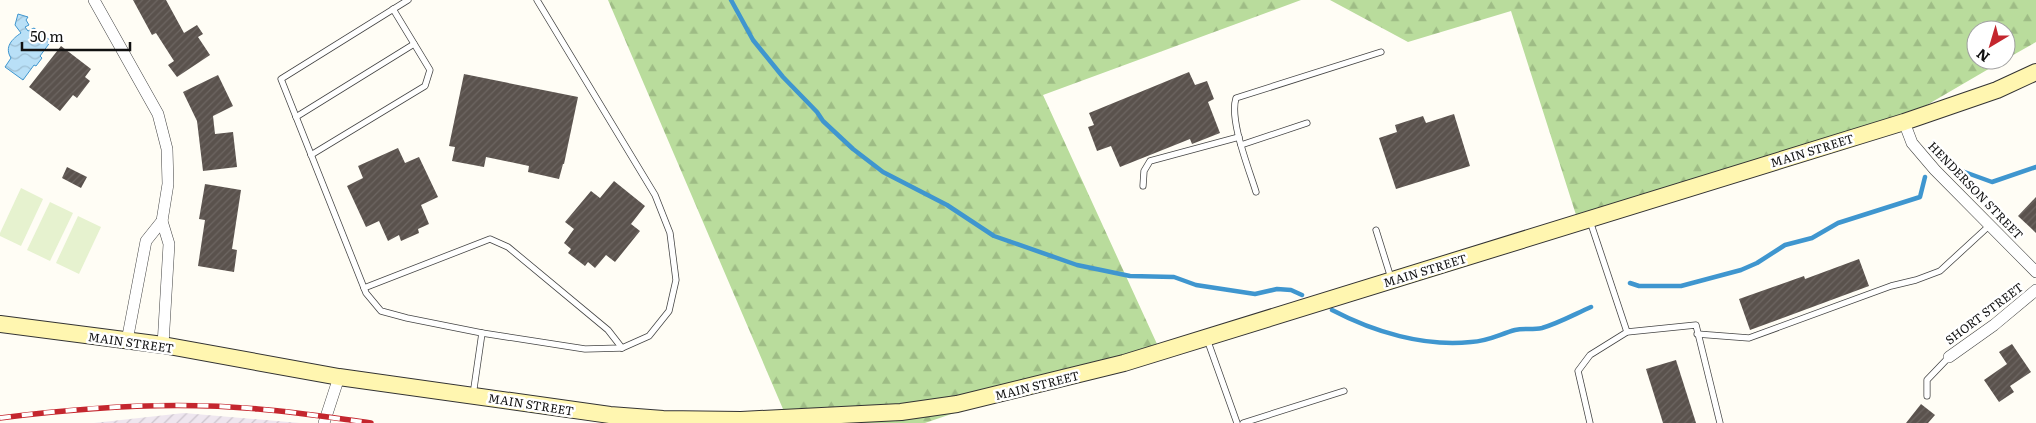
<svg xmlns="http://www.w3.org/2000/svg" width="2036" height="423" viewBox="0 0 2036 423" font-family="Literata,serif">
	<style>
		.industrial { fill: url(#industrial-furrows) }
		.forest { fill: url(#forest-firs) }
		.pitch { fill: #e6f2cf }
		.water { fill: url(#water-waves); stroke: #3f96cf }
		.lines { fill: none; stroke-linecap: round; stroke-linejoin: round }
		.stream { stroke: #3f96cf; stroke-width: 4.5 }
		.building { fill: url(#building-hatch) }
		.lane-casing { stroke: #444; stroke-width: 7 }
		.street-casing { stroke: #444; stroke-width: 12 }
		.secondary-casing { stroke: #333; stroke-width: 18 }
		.lane { stroke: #fff; stroke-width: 5.5 }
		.street { stroke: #fff; stroke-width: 11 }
		.secondary { stroke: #fff6b0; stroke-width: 16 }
		.rail-casing { stroke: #c4262e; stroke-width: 5.5 }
		.rail { stroke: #fff; stroke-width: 4; stroke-dasharray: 11; stroke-linecap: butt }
		.labels { text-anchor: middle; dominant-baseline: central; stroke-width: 5; stroke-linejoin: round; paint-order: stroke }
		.street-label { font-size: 12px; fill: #111; stroke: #fff }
	</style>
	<defs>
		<pattern id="industrial-furrows" width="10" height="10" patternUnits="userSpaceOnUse" patternTransform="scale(1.25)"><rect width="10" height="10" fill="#eee6ef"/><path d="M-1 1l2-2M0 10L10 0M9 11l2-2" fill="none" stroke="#cbc4cc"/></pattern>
		<pattern id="forest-firs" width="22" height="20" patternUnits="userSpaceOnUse" patternTransform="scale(1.25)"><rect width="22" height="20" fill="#b9dc9c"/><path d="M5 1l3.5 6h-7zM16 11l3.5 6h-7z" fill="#9ebc85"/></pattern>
		<pattern id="water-waves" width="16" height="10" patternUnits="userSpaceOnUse" patternTransform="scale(1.25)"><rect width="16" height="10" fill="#b9e0f7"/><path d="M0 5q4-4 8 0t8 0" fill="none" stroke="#9ebfd3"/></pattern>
		<pattern id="building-hatch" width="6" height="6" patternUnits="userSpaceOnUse" patternTransform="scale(1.25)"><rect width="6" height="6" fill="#5a524d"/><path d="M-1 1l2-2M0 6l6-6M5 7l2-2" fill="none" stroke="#6d6662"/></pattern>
	</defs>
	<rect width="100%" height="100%" fill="#fffdf5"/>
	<path class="industrial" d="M 184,413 L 300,423 L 94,423 Z"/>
	<g class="forest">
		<path d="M 608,0 L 1301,0 L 1043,95 L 1157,344 L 925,423 L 789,423 Z"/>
		<path d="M 1330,0 L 2036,0 L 2036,42 L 2006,59 L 2006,30 L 1976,30 L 1976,60 L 2004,60 L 1908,116 L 1577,218 L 1511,11 L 1408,42 Z"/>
	</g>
	<g class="pitch">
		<path d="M 21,188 L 43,199 L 21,246 L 0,236 L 0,233 Z"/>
		<path d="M 50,202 L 73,213 L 50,261 L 27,250 Z"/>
		<path d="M 78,216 L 101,227 L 79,274 L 56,263 Z"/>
	</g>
	<path class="water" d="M 18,14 L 28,17 L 26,20 L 29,25 L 25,27 L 28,31 L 34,28 L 51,41 L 40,56 L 42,58 L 36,66 L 34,65 L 23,80 L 5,67 L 11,58 C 4,47 12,39 21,33 L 15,25 Z"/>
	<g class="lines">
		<g class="stream">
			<path d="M 731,0 L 753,40 L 783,77 L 817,112 L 823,121 L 853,149 L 883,172 L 947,205 L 994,236 L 1077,265 L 1130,276 L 1174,277 L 1196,285 L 1255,294 L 1277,289 L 1291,290 L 1302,295"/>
			<path d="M 1948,166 L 1992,182 L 2036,167"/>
			<path d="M 1630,283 L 1639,286 L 1681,286 L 1741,270 L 1757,263 L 1785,245 L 1812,238 L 1838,223 L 1920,197 L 1925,177"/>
			<path d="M 1332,310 C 1374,332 1424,347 1471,342 C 1489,341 1500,334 1515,330 C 1524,328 1533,330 1542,328 C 1559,323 1575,314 1591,307"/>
		</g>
	</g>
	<g class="building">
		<path d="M 133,0 L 166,0 L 184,33 L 197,25 L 203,34 L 198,37 L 210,55 L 177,77 L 168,65 L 174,61 L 156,33 L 152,35 Z"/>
		<path d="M 61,46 L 91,69 L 85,77 L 90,81 L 77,98 L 73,95 L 60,111 L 29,87 Z"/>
		<path d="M 1189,72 L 1195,85 L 1207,81 L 1214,99 L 1208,102 L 1220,133 L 1192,144 L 1190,139 L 1120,167 L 1111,146 L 1097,151 L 1088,127 L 1094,125 L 1089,113 Z"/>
		<path d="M 464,74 L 578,97 L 564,164 L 563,164 L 559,179 L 528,172 L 529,166 L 486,157 L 484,167 L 452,161 L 455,147 L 449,146 Z"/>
		<path d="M 218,75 L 233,106 L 213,116 L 215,134 L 233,132 L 237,167 L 203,171 L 197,121 L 183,92 Z"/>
		<path d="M 1454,114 L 1470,166 L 1396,189 L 1379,138 L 1397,132 L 1395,125 L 1423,116 L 1426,123 Z"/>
		<path d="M 398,148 L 405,163 L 419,157 L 438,197 L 421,205 L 429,224 L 418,229 L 419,233 L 401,241 L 399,235 L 388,241 L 379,221 L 366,227 L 347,186 L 363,178 L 358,166 Z"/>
		<path d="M 67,167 L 87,177 L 81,188 L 62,178 Z"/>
		<path d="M 614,181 L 645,206 L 631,224 L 640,231 L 615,262 L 606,255 L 595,268 L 588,262 L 585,266 L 568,253 L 571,249 L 564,243 L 574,229 L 565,222 L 591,191 L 600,198 Z"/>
		<path d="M 205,184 L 241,190 L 232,249 L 237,250 L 234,272 L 198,266 L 205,220 L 199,219 Z"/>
		<path d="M 2036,197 L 2036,233 L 2018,216 Z"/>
		<path d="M 1859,259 L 1869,286 L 1750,330 L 1739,299 L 1804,276 L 1805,279 Z"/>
		<path d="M 2012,344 L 2031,372 L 2010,386 L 2014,392 L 1999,402 L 1984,380 L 2007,364 L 1999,352 Z"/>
		<path d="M 1676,360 L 1696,423 L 1663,423 L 1646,369 Z"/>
		<path d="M 1921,404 L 1935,415 L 1928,423 L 1906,423 Z"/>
	</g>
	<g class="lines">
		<g class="lane-casing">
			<g id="lane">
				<path d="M 408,0 L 281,79 L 366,293 L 381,311 L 407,318 L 482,333 L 473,395"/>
				<path d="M 296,117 L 414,44"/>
				<path d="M 1241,145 L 1307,123"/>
				<path d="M 311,155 L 425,86 L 430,70 L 393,9"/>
				<path d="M 1143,186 L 1144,171 L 1150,161 L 1239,137"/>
				<path d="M 1256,192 C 1249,169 1229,120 1236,98 L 1381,52"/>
				<path d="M 1590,221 L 1627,332"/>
				<path d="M 1376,230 L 1391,278"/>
				<path d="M 364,288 L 490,239 L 508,247 L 608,330 L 622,348"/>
				<path d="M 482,333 L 585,349 L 622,348 L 649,336 L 669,311 L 676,280 L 670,233 L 655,195 L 537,0"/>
				<path d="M 1697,334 L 1749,338 L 1891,286 L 1916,280 L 1940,271 L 1990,225"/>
				<path d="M 1207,339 L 1237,423"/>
				<path d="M 1927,396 L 1927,380 L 1949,357"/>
				<path d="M 1243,423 L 1344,391"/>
				<path d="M 1590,423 L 1578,371 L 1590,355 L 1627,332 L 1696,325 L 1720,423"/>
			</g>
		</g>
		<g class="street-casing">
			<g id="street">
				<path d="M 94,0 L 158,114 L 167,149 L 168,184 L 162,221 L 146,241 L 127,341"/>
				<path d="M 1904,122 L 1912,143 L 1935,170 L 2036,272"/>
				<path d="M 162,221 L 169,244 L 163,345"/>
				<path d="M 1949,357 L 1994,325 L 2036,290"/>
				<path d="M 324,423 L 339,377"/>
			</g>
		</g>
		<g class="secondary-casing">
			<path id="secondary" d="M 0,324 L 163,345 L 339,377 L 610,415 L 663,419 L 741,420 L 901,412 L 957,404 L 1124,363 L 1904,122 L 1997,90 L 2036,72"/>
		</g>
		<use href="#lane" class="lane"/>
		<use href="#street" class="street"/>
		<use href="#secondary" class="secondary"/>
		<g class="rail-casing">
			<path id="rail" d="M 0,418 C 85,407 173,401 258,409 C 296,412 334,418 371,423"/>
		</g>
		<use href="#rail" class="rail"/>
	</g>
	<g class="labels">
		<g class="street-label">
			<text transform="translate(1812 150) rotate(-17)">MAIN STREET</text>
			<text transform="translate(1976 190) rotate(46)">HENDERSON STREET</text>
			<text transform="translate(1425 270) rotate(-17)">MAIN STREET</text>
			<text transform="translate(1984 313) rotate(-37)">SHORT STREET</text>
			<text transform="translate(131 342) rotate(8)">MAIN STREET</text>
			<text transform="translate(1037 385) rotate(-14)">MAIN STREET</text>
			<text transform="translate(531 404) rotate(9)">MAIN STREET</text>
		</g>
	</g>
	<g transform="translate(1991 45) rotate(218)"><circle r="24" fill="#ffffff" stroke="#a0a0a0"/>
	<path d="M0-4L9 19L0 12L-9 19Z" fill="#c4262e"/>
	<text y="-8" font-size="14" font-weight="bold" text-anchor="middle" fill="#111111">N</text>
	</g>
	<path d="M22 42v8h108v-8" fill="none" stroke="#111111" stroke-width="2.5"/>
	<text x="30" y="42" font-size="15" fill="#111111" stroke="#ffffff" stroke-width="4" paint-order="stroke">50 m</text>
</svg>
